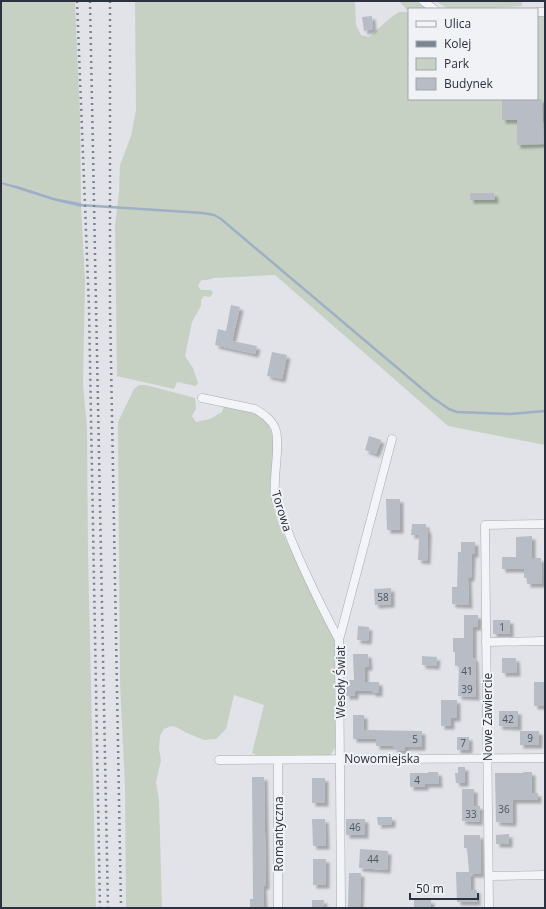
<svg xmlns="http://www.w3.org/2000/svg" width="546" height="909" viewBox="0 0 546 909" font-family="'Open Sans',sans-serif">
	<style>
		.green { fill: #c6d1c3 }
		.water { fill: #9fb0c4 }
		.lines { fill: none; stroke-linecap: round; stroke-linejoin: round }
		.stream { stroke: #9fb0c4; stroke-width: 2.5 }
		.building { fill: #b8bcc4; filter: url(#shadow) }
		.street-casing { stroke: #a7aab2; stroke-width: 9 }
		.street { stroke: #f3f4f7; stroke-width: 8 }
		.rail { stroke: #7c8390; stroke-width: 2.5; stroke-dasharray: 2 4; stroke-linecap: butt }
		.labels { text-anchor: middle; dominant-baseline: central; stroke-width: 4; stroke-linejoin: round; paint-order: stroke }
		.number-label { font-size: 10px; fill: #4e5460 }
		.street-label { font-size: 12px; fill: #2b313e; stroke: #f0f2f6 }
	</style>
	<defs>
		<filter id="shadow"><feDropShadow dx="3.5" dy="3.5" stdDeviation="1" flood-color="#0004"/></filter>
	</defs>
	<rect width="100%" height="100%" fill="#e1e3e8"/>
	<g class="green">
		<path d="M 1,1 L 75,1 L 80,116 L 81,203 L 55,198 L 18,186 L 1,182 Z"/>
		<path d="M 135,1 L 355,1 L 356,25 L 361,35 L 369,37 L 389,19 L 399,12 L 409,12 L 399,1 L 419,1 L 430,9 L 409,9 L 409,99 L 537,99 L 537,16 L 545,16 L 545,445 L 448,426 L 275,275 L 214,278 L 207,280 L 202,280 L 200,282 L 198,286 L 201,290 L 211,290 L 213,293 L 210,297 L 204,296 L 201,300 L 201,306 L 192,322 L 185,356 L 193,368 L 198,383 L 196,386 L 177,382 L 174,389 L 117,376 L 115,226 L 119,192 L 120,165 L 131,136 L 136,110 Z"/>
		<path d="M 435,1 L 522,1 L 522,6 L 479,9 L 449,9 Z"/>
		<path d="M 1,184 L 55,201 L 81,207 L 85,280 L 83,384 L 87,428 L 88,554 L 96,908 L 1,908 Z"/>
		<path d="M 139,385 L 146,385 L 195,398 L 196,409 L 192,416 L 196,422 L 210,419 L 222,412 L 224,406 C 241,409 262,411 270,429 C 279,448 266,480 272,502 C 277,524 289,546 299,566 C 310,589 322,611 333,634 L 335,646 L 336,747 L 330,755 L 265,756 L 256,755 L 252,753 L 264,705 L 234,695 L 226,729 L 216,739 L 204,740 L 187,733 L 176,727 L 171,726 L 164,729 L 160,736 L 159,749 L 161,760 L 156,782 L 159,800 L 162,908 L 126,908 L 125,787 L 120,683 L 118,422 L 134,389 Z"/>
	</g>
	<path class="water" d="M 1,182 L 18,186 L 55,198 L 81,203 L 81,207 L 55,201 L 1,184 Z"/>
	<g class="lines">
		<path class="stream" d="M 79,205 L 203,213 L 214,215 L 221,219 L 433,398 L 449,409 L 457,412 L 510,414 L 545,411"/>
	</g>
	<g class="building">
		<path d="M 372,16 L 373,29 L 364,31 L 362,17 Z"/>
		<path d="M 502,99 L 542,99 L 544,144 L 517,145 L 517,120 L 502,120 Z"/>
		<path d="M 470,193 L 494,193 L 495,200 L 470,200 Z"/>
		<path d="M 231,305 L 240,307 L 232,341 L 257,346 L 255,354 L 215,345 L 218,329 L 226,331 Z"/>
		<path d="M 272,352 L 287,355 L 282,379 L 267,376 Z"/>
		<path d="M 369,436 L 381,440 L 376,454 L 365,450 Z"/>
		<path d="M 386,499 L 400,499 L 400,530 L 387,530 Z"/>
		<path d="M 412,524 L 426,524 L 426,529 L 428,530 L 427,561 L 418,560 L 419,535 L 411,535 Z"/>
		<path d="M 532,536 L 532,558 L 541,558 L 542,584 L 527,584 L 527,578 L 524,578 L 524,569 L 502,569 L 502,557 L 516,557 L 516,537 Z"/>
		<path d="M 461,542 L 475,542 L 475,554 L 472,554 L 471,578 L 468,578 L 469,605 L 452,604 L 452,587 L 457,587 L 458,552 L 461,552 Z"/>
		<path d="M 391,588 L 391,604 L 375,605 L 374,589 Z"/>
		<path d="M 464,615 L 478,615 L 478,627 L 473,627 L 473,658 L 475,658 L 476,697 L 458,696 L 459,666 L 455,666 L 455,652 L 453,652 L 453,638 L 464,638 Z"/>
		<rect x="493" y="620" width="17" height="14"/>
		<path d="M 358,626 L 369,627 L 368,641 L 357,640 Z"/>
		<path d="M 353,654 L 368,654 L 369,667 L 365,667 L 365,682 L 379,682 L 379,693 L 372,693 L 372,691 L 355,691 L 355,696 L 346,696 L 346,680 L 354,680 Z"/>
		<path d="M 422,656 L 437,657 L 436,666 L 422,665 Z"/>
		<path d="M 502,658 L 516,658 L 517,673 L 502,673 Z"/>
		<rect x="534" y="682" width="10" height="24"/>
		<path d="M 441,700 L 457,700 L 457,718 L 451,718 L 451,726 L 441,726 Z"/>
		<path d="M 499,711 L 518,711 L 518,727 L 499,726 Z"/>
		<path d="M 353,715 L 364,715 L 364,730 L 422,731 L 422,747 L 405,747 L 405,751 L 395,750 L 395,748 L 393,748 L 393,746 L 376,746 L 376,739 L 353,739 Z"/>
		<rect x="520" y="731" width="19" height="14"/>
		<rect x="457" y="737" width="12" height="13"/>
		<path d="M 458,767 L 465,767 L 465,783 L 456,783 L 455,773 L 458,773 Z"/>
		<path d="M 428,772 L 438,772 L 439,784 L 425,784 L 425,787 L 410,787 L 410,773 L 428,773 Z"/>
		<path d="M 523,772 L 532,772 L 532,793 L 538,793 L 538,800 L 513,800 L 513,821 L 512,823 L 496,822 L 495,773 L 523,773 Z"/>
		<path d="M 252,777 L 264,777 L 266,886 L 263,886 L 264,908 L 250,908 L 250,899 L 253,899 Z"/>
		<rect x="312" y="778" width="13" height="25"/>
		<path d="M 462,789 L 474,789 L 474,806 L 480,806 L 479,822 L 462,821 Z"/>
		<path d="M 377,817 L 392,817 L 392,824 L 378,825 Z"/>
		<path d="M 312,819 L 325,819 L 326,846 L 313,846 Z"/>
		<rect x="346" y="819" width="19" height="16"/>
		<path d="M 509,834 L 509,844 L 496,844 L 496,835 Z"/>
		<path d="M 464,835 L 480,835 L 481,874 L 471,874 L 471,890 L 477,890 L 477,902 L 457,902 L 456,872 L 469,872 L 467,848 L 464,848 Z"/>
		<path d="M 360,849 L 388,851 L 387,870 L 359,868 Z"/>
		<rect x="313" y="859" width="13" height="26"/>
		<path d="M 349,873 L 361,873 L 360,908 L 348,908 Z"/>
		<path d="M 312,900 L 324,900 L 323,908 L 312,908 Z"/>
		<rect x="414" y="900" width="17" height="8"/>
	</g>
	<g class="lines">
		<g class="street-casing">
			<g id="street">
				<path d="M 423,1 L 434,9"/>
				<path d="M 537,12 L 545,12"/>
				<path d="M 202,398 L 255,409 C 263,414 271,419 275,428 C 281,442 273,476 275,495 C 277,506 283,518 287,529 C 302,568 320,604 339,640"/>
				<path d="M 486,642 L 545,641"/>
				<path d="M 219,760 L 545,758"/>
				<path d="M 489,876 L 545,875"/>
				<path d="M 278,908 L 278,760"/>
				<path d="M 341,908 L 339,640 L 392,439"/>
				<path d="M 489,908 L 485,525 L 545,524"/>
			</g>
		</g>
		<use href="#street" class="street"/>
		<g class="rail">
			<path d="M 77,1 L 89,308 L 100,908"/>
			<path d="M 90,1 L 108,908"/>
			<path d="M 110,1 L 110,307 L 121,908"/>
		</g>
	</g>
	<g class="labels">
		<g class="number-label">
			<text x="383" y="597">58</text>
			<text x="502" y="627">1</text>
			<text x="467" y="671">41</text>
			<text x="467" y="689">39</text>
			<text x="508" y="719">42</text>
			<text x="530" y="738">9</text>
			<text x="415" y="739">5</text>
			<text x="463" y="743">7</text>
			<text x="417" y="780">4</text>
			<text x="504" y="809">36</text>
			<text x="471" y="814">33</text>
			<text x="355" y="827">46</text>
			<text x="373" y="859">44</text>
		</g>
		<g class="street-label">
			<text transform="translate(282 511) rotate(73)">Torowa</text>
			<text transform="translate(340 682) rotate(-90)">Wesoły Świat</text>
			<text transform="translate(487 717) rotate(-90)">Nowe Zawiercie</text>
			<text x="382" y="758">Nowomiejska</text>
			<text transform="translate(278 834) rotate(-90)">Romantyczna</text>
		</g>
	</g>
	<rect width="546" height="909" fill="none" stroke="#2b313e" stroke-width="4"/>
	<rect x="408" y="8" width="130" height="92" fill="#f0f2f6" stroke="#a1a5ac"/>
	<rect x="416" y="21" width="20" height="6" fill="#f3f4f7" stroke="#a1a5ac"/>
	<text x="444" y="28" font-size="12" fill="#2b313e">Ulica</text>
	<rect x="416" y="41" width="20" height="6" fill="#7c8390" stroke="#a1a5ac"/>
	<text x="444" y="48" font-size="12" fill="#2b313e">Kolej</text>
	<rect x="416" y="58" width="20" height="12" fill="#c6d1c3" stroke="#a1a5ac"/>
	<text x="444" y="68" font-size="12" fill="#2b313e">Park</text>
	<rect x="416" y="78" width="20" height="12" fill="#b8bcc4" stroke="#a1a5ac"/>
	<text x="444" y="88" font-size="12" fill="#2b313e">Budynek</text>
	<path d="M410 893v6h68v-6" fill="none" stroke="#2b313e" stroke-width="2"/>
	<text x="416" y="893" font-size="12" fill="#2b313e" stroke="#f0f2f6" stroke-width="3" paint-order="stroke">50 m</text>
</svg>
